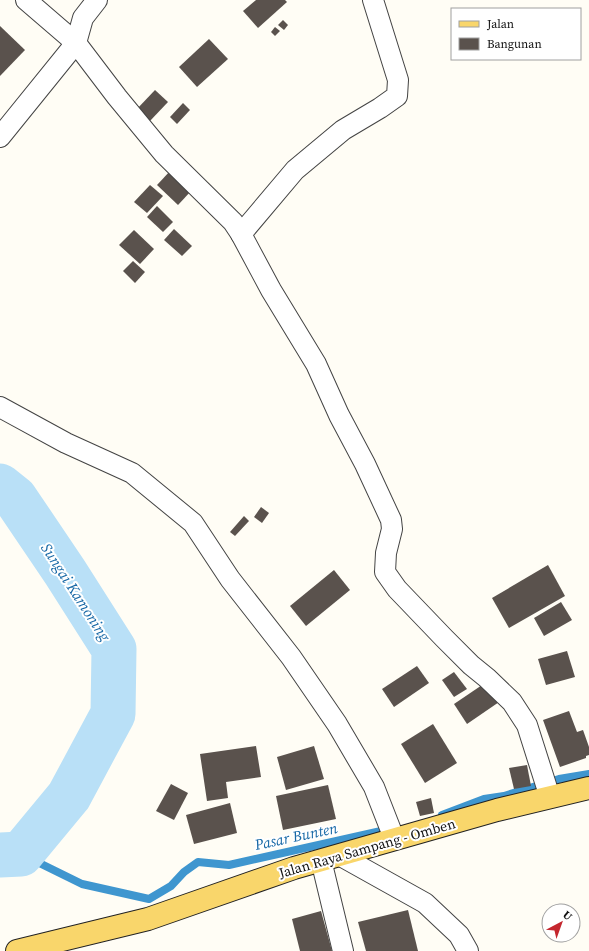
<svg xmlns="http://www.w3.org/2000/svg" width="589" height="951" viewBox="0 0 589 951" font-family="'Source Serif 4',serif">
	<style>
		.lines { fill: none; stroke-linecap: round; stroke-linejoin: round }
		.stream { stroke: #3f96cf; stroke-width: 8 }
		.river { stroke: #b9e0f7; stroke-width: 45 }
		.building { fill: #5a524d }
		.street-casing { stroke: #444; stroke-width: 22 }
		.primary-casing { stroke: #222; stroke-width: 24 }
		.street { stroke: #fff; stroke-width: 20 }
		.primary { stroke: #f9d66b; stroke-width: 22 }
		.labels { text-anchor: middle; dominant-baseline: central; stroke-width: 4; stroke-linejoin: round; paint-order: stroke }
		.street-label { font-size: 14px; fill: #111; stroke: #fff }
		.water-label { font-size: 15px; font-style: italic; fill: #1768a6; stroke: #fff }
	</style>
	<rect width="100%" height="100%" fill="#fffdf5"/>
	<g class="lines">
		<g class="stream">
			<path d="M 442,815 L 484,799 L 504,796 L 559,779 L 589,774"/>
			<path d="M 21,854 L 82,884 L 149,899 L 171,886 L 184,872 L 198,862 L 229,865 L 390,829"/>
		</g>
		<path class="river" d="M 0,486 L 15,498 L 65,572 L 114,649 L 113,714 L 69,796 L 21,854 L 0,855"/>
	</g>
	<g class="building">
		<path d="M 256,0 L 285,0 L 287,2 L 258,28 L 243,11 Z"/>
		<path d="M 283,20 L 288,25 L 284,30 L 278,25 Z"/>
		<path d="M 0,26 L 25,50 L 0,76 Z"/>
		<path d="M 275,27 L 280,31 L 275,36 L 271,32 Z"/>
		<path d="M 209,39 L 228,59 L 197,87 L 179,67 Z"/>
		<path d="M 155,90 L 168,102 L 149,122 L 136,110 Z"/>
		<path d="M 183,103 L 190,110 L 177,124 L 170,117 Z"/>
		<path d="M 171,170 L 192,190 L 178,205 L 157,185 Z"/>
		<path d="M 150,185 L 163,196 L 147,213 L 134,202 Z"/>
		<path d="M 157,206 L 173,222 L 163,232 L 147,217 Z"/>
		<path d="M 174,229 L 192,246 L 182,256 L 164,240 Z"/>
		<path d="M 134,230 L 154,249 L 140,264 L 119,245 Z"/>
		<path d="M 133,261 L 145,272 L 135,283 L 123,271 Z"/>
		<path d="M 261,507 L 269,513 L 262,523 L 254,517 Z"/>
		<path d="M 244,516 L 249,521 L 235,536 L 230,532 Z"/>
		<path d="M 548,565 L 565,596 L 509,628 L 492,598 Z"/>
		<path d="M 334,570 L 350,590 L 306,626 L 290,606 Z"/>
		<path d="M 561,602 L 572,620 L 544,636 L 534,618 Z"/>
		<path d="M 567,651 L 575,677 L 546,685 L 538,659 Z"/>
		<path d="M 417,666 L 429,683 L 394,707 L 382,689 Z"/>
		<path d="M 454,672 L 467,689 L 454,697 L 442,680 Z"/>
		<path d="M 488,681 L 502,700 L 467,724 L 454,704 Z"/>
		<path d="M 569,711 L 577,732 L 583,730 L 589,747 L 589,755 L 586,756 L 586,758 L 560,767 L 543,720 Z"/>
		<path d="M 433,724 L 457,763 L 425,783 L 401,744 Z"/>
		<path d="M 256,746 L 261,777 L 226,782 L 228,798 L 207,801 L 200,754 Z"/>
		<path d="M 314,746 L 324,779 L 286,790 L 277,757 Z"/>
		<path d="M 527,765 L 531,786 L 514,789 L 509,768 Z"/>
		<path d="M 171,784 L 188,793 L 174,820 L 156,811 Z"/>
		<path d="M 328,785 L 336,819 L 283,830 L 276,796 Z"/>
		<path d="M 431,798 L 434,813 L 420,816 L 416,802 Z"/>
		<path d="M 230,803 L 237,833 L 194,844 L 186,815 Z"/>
		<path d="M 408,910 L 418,951 L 366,951 L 358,922 Z"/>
		<path d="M 321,911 L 332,951 L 300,951 L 292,919 Z"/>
	</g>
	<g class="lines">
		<g class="street-casing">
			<g id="street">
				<path d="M 97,0 L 83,18 L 76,43 L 117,97 L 164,154 L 233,222 L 241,234 L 271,290 L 316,364 L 339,415 L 365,464 L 391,520 L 392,529 L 386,553 L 385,572 L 397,589 L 444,638 L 471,665 L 487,678 L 512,702 L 527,725 L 547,788 L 550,797"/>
				<path d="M 0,137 L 76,43 L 26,0"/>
				<path d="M 241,234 L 295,170 L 343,130 L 380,108 L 397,96 L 398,80 L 373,0"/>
				<path d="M 0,407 L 66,443 L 132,473 L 193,523 L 230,579 L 291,657 L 337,724 L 374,787 L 392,833 L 393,840"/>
				<path d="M 339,855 L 425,903 L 459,935 L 468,951"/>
				<path d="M 321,860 L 343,951"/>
			</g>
		</g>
		<g class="primary-casing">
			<path id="primary" d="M 17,951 L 148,919 L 294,868 L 497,810 L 589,788"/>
		</g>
		<use href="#street" class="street"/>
		<use href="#primary" class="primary"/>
	</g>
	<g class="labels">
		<g class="street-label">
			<text transform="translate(367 848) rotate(-16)">Jalan Raya Sampang - Omben</text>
		</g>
		<g class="water-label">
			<text transform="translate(76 592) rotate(57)">Sungai Kamoning</text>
			<text transform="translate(296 836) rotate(-12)">Pasar Bunten</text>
		</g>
	</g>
	<rect x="451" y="8" width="130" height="52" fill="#ffffff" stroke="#a0a0a0"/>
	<rect x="459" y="21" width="20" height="6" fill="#f9d66b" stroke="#a0a0a0"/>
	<text x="487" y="28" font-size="12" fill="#111111">Jalan</text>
	<rect x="459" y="38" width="20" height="12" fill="#5a524d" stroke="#a0a0a0"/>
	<text x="487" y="48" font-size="12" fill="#111111">Bangunan</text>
	<g transform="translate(561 923) rotate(41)"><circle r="19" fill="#ffffff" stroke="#a0a0a0"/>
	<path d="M0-3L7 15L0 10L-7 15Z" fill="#c4262e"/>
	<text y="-6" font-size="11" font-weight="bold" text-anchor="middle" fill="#111111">U</text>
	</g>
</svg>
